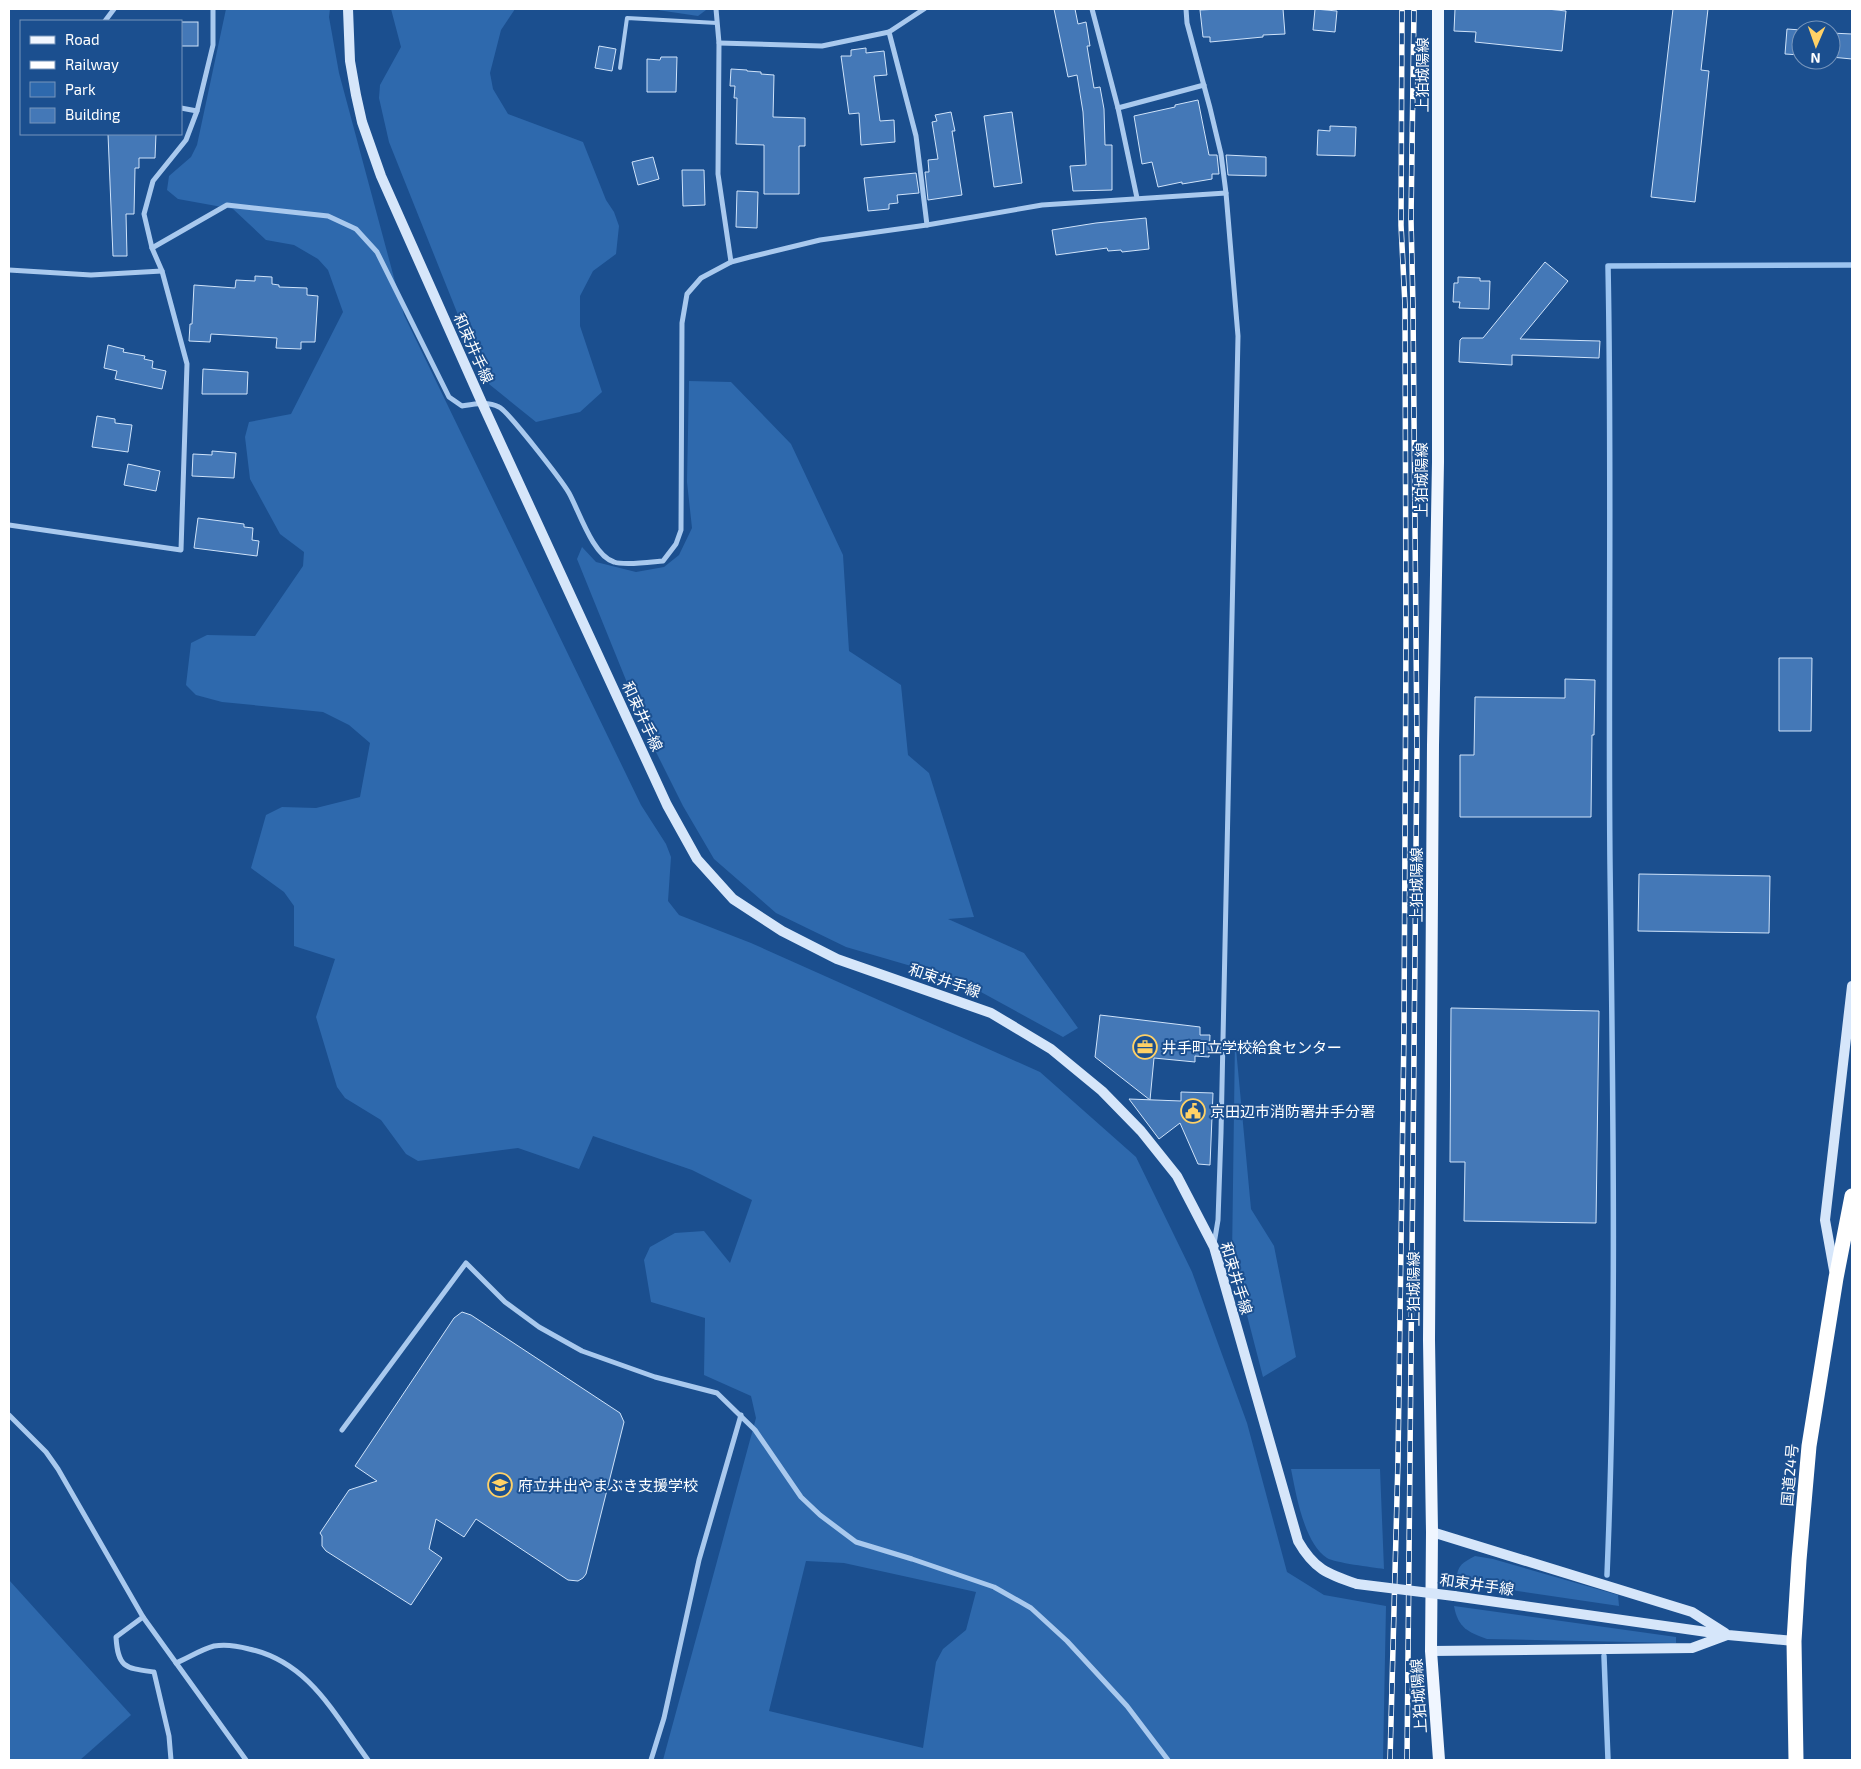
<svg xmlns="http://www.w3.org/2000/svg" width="1861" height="1769" viewBox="0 0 1861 1769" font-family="'Exo 2','Noto Sans JP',sans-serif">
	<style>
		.green { fill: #2e69ad; fill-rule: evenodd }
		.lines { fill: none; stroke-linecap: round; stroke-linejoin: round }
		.stream { stroke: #9cc4f0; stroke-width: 5.5 }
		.building { fill: #4478b7; stroke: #cfe3fa }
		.lane { stroke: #a9c9ee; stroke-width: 4 }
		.street { stroke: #a9c9ee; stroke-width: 5 }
		.secondary { stroke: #d6e6fa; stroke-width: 10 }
		.primary { stroke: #f0f6ff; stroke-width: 12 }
		.highway { stroke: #fff; stroke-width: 15 }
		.rail-casing { stroke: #fff; stroke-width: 5.5 }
		.rail { stroke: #1b4f8f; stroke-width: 4; stroke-dasharray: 11; stroke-linecap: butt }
		.secondary-bridge { stroke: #d6e6fa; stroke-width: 10 }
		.labels { text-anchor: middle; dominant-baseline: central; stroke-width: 4; stroke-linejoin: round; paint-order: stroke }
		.street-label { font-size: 15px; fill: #fff; stroke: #1b4f8f }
		.poi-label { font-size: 15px; fill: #fff; stroke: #1b4f8f; text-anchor: start }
	</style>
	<rect width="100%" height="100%" fill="#1b4f8f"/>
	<g class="green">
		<path d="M 226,9 L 330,9 L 329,17 L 339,73 L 404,315 L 641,805 L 666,844 L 671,857 L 668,901 L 679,915 L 751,943 L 1040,1072 L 1136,1157 L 1192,1272 L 1247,1423 L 1287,1572 L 1324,1595 L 1386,1606 L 1383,1760 L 663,1760 L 756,1418 L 751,1396 L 704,1375 L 705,1318 L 651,1302 L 644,1260 L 650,1247 L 675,1233 L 704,1231 L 730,1263 L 752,1200 L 692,1170 L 593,1136 L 579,1169 L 518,1148 L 418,1161 L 406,1154 L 381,1120 L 345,1098 L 337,1087 L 316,1017 L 335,959 L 294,946 L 294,906 L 284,892 L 251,868 L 266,815 L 282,807 L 316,808 L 360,797 L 370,743 L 349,725 L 323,712 L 222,702 L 196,695 L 186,685 L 191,643 L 207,635 L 255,636 L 303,566 L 304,552 L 280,534 L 250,479 L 245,437 L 249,422 L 291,414 L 343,312 L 328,270 L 318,259 L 294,245 L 266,240 L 233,209 L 178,199 L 167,190 L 169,176 L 191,157 L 197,145 ZM 806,1561 L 844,1563 L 976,1592 L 966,1630 L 943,1649 L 936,1662 L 923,1748 L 769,1711 Z"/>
		<path d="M 391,9 L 515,9 L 501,30 L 490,73 L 493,89 L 508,114 L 583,142 L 606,200 L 614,212 L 619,226 L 616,254 L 593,271 L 580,296 L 580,326 L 602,392 L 580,412 L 536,422 L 484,380 L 389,142 L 379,98 L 380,85 L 401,47 Z"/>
		<path d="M 651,9 L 706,9 L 706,10 L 698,16 Z"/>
		<path d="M 689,381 L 731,382 L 791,444 L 843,555 L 849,651 L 901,685 L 908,755 L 929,773 L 974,917 L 948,919 L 1024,953 L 1078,1028 L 1063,1037 L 959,980 L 846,947 L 776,913 L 714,859 L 683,806 L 651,742 L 577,559 L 582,547 L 596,562 L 636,572 L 664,567 L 679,555 L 692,528 L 687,482 Z"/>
		<path d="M 1235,1038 L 1251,1209 L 1274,1246 L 1296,1357 L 1263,1377 L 1232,1257 Z"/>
		<path d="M 1291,1469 L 1380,1469 L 1384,1569 C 1372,1567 1335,1563 1327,1558 C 1304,1543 1296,1494 1291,1469 Z"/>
		<path d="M 1475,1556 L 1493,1559 L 1618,1595 L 1619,1606 L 1457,1582 C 1456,1566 1462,1563 1475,1556 Z"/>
		<path d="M 9,1580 L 131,1715 L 80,1760 L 9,1760 Z"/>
		<path d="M 1454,1606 L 1676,1637 L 1676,1643 L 1487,1639 C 1468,1632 1458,1628 1454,1606 Z"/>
	</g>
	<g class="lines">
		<g class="stream">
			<path d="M 1607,1575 C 1617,1338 1613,1101 1610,864 C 1608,665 1612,465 1608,266 L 1852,265"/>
			<path d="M 1604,1656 L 1608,1760"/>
		</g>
	</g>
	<g class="building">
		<path d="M 1054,9 L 1075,9 L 1078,24 L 1086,22 L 1090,46 L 1087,46 L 1094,88 L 1100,87 L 1104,109 L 1105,145 L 1112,145 L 1112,190 L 1073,191 L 1070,166 L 1086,165 L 1083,112 L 1077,75 L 1068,77 Z"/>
		<path d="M 1220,9 L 1283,9 L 1285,34 L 1263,35 L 1263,37 L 1210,42 L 1210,37 L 1203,37 L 1200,10 Z"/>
		<path d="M 1315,9 L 1337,11 L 1335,32 L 1313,30 Z"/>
		<path d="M 1455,9 L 1547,9 L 1566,11 L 1562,51 L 1475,42 L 1476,32 L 1454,31 Z"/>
		<path d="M 1673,9 L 1708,9 L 1701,70 L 1709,71 L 1695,202 L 1651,197 Z"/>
		<rect x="181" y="22" width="17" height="24"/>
		<path d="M 1787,29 L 1801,30 L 1801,55 L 1785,54 Z"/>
		<path d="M 1831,33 L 1852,34 L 1852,59 L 1831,57 Z"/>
		<path d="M 599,46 L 616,49 L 612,71 L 595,68 Z"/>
		<path d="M 866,48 L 866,53 L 884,51 L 887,75 L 874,76 L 880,121 L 894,120 L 895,142 L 861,145 L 859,113 L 849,114 L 841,56 L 851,56 L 851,50 Z"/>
		<path d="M 661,57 L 677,57 L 676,92 L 647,92 L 647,59 L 660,60 Z"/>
		<path d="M 731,69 L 747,70 L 747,71 L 761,72 L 761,74 L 774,75 L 773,117 L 805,118 L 805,146 L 799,146 L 799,194 L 764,194 L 764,145 L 736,144 L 737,98 L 734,98 L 735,86 L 730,86 Z"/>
		<path d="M 1198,100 L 1209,155 L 1217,155 L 1219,174 L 1212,174 L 1212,179 L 1182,184 L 1182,182 L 1158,187 L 1152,162 L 1142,164 L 1134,116 L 1175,107 L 1175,105 Z"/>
		<path d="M 951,112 L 955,131 L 952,131 L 962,195 L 928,200 L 925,172 L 929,172 L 928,160 L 938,159 L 932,122 L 937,121 L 935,115 Z"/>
		<path d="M 1012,112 L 1022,183 L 994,187 L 984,116 Z"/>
		<path d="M 1330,126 L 1356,127 L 1355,156 L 1317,155 L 1318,130 L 1330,131 Z"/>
		<path d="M 108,134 L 156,134 L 155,158 L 139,158 L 139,168 L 135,168 L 134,214 L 126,214 L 127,256 L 113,256 Z"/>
		<path d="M 1226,155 L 1266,157 L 1266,176 L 1228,175 Z"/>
		<path d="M 653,157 L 659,179 L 638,185 L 632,162 Z"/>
		<path d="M 682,170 L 704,170 L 705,205 L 683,206 Z"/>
		<path d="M 916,173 L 919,193 L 897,195 L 898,203 L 889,204 L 889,209 L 868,211 L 864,178 Z"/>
		<path d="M 737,191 L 758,192 L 757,228 L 736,227 Z"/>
		<path d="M 1146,218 L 1149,249 L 1122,252 L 1121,250 L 1108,251 L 1107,248 L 1056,255 L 1052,230 L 1096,223 Z"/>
		<path d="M 1545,262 L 1568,281 L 1520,339 L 1600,341 L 1599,358 L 1512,355 L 1512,365 L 1459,362 L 1460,340 L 1462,338 L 1483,338 Z"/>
		<path d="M 255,276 L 272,277 L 272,284 L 279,285 L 279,287 L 307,288 L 307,295 L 318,296 L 315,342 L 301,342 L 301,349 L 276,348 L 277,338 L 211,334 L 210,342 L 189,341 L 190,324 L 192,324 L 194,285 L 235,288 L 236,280 L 255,281 Z"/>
		<path d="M 1458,277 L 1480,278 L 1480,281 L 1490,281 L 1489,309 L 1459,308 L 1460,302 L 1453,302 L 1454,283 L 1458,283 Z"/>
		<path d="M 108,345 L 124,349 L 123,352 L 145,356 L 144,359 L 153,361 L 152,368 L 166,371 L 162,389 L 115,379 L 117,371 L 104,368 Z"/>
		<path d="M 203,369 L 248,372 L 247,394 L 202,394 Z"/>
		<path d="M 97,416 L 115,419 L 115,423 L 132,425 L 128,452 L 92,447 Z"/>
		<path d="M 212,451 L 236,453 L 234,478 L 192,476 L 193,454 L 212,455 Z"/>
		<path d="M 128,464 L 160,471 L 156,491 L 124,485 Z"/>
		<path d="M 198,518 L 244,524 L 244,527 L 253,528 L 252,540 L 259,541 L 257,556 L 194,548 Z"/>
		<path d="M 1779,658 L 1812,658 L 1811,731 L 1779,731 Z"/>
		<path d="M 1565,679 L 1595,680 L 1594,735 L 1592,735 L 1591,817 L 1460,817 L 1460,755 L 1474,755 L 1475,697 L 1565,698 Z"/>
		<path d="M 1639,874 L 1770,876 L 1769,933 L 1638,931 Z"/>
		<path d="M 1451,1008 L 1599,1011 L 1596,1223 L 1464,1221 L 1465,1162 L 1450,1162 Z"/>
		<path d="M 1100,1015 L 1200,1027 L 1200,1035 L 1210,1035 L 1209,1057 L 1195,1056 L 1195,1062 L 1154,1058 L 1150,1100 L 1095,1057 Z"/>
		<path d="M 1181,1092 L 1213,1093 L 1210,1165 L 1198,1164 L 1180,1123 L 1159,1139 L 1129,1099 L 1181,1101 Z"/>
		<path d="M 462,1312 L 471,1315 L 620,1413 L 624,1422 L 586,1574 L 583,1578 L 578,1581 L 568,1580 L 476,1519 L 464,1537 L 436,1519 L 429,1549 L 442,1558 L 411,1605 L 326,1551 L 322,1546 L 322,1536 L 320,1533 L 349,1490 L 377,1481 L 355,1466 L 454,1318 Z"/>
	</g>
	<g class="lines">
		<path class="lane" d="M 620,68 L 627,18 L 717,23"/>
		<g class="street">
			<path d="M 716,9 L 719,43 L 718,174 L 731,262"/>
			<path d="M 924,9 L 889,32 L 916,136 L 927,225"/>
			<path d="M 1092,9 L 1118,108 L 1137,198"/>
			<path d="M 1186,9 L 1187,23 L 1210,108 L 1221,154 L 1226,193 L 1238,336 L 1221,1133 L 1218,1220 L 1214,1244"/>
			<path d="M 105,21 L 114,9"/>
			<path d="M 719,43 L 822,46 L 889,32"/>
			<path d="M 181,108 L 197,111"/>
			<path d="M 1118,108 L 1204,85"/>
			<path d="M 152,248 L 227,205 L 328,216 L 356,229 L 377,252 L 449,397 L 462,406 C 474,404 488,401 499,407 C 508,411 562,481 569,493 C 579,511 593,556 614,562 C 625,566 651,562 663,561 L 676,544 L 681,530 L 682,323 L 687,294 L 701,278 L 731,262 L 750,257 L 820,240 L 927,225 L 1042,205 L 1226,193"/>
			<path d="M 9,270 L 91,275 L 162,271"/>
			<path d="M 9,525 L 181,550 L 187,364 L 162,271 L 152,248 L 144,214 L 153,181 L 186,140 L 197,111 L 213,45 L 213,9"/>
			<path d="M 9,1415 L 46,1452 L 58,1469 L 143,1617 L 246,1760"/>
			<path d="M 342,1430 L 466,1263 L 505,1302 L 539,1327 L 582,1351 L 655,1377 L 717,1393 L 755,1430 L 801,1497 L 820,1515 L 856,1542 L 912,1559 L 994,1587 L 1031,1608 L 1067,1641 L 1127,1706 L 1168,1760"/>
			<path d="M 143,1617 L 116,1637 C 118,1668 125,1668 154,1672 L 169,1736 L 171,1760"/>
			<path d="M 176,1663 C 188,1658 202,1649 214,1646 C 225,1644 238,1646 249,1649 C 309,1662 334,1714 368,1760"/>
			<path d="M 651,1760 L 664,1718 L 699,1560 L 741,1415"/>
		</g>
		<g class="secondary">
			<path d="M 348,9 L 350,61 L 356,95 L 362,122 L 381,176 L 482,403 L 667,805 L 697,859 L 733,899 L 782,931 L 837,959 L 991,1013 L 1051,1049 L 1102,1091 L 1141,1131 L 1177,1176 L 1214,1247 L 1298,1541 C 1314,1569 1327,1574 1357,1584"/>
			<path d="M 1834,1270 L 1825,1220 L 1852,986"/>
			<path d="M 1432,1532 L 1692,1612 L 1725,1633"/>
			<path d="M 1454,1596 L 1728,1635 L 1794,1641"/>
			<path d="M 1431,1651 L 1692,1648 L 1727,1635"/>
		</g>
		<path class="primary" d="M 1438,9 L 1438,462 L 1433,745 L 1429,1340 L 1432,1532 L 1431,1651 L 1439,1760"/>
		<path class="highway" d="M 1796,1760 L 1794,1641 L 1799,1560 L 1809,1446 L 1836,1278 L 1852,1196"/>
		<g class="rail-casing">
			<g id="rail">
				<path d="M 1390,1760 L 1398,1460 L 1404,1030 L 1406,641 L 1405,305 L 1401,225 L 1402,9"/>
				<path d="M 1407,1760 L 1417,748 L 1413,307 L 1411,219 L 1414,9"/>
			</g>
		</g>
		<use href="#rail" class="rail"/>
		<path class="secondary-bridge" d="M 1357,1584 L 1454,1596"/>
	</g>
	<defs>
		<g id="office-ring" transform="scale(1.25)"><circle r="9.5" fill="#1b4f8f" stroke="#ffd166" stroke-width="1.5"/><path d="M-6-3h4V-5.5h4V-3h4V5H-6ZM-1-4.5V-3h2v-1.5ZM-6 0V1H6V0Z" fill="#ffd166"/></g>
		<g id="civic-ring" transform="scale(1.25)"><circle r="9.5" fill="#1b4f8f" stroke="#ffd166" stroke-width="1.5"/><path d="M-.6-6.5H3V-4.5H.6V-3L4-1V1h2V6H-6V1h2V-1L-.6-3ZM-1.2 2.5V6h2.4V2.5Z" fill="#ffd166"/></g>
		<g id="school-ring" transform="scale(1.25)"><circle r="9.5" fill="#1b4f8f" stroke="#ffd166" stroke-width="1.5"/><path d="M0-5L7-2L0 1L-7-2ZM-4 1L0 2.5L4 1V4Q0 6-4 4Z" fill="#ffd166"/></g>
	</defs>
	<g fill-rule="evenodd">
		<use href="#office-ring" x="1145" y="1047"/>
		<use href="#civic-ring" x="1193" y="1111"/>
		<use href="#school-ring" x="500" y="1485"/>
	</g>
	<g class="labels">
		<g class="street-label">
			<text transform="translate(1422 75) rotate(-90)">上狛城陽線</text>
			<text transform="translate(474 348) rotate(66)">和束井手線</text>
			<text transform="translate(1421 480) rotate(-90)">上狛城陽線</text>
			<text transform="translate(643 716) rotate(65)">和束井手線</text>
			<text transform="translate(1416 885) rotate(-90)">上狛城陽線</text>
			<text transform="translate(945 980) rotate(19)">和束井手線</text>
			<text transform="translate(1237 1278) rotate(73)">和束井手線</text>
			<text transform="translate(1413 1289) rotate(-90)">上狛城陽線</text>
			<text transform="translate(1789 1475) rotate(-85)">国道24号</text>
			<text transform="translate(1477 1584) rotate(8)">和束井手線</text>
			<text transform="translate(1418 1696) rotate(-94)">上狛城陽線</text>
		</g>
		<g class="poi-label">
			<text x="1162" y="1047">井手町立学校給食センター</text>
			<text x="1210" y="1111">京田辺市消防署井手分署</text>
			<text x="518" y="1485">府立井出やまぶき支援学校</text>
		</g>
	</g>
	<rect width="1861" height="1769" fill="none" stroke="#ffffff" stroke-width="20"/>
	<rect x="20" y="20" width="162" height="115" fill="#1b4f8f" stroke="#7695bc"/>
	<rect x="30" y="36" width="25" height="8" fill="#f0f6ff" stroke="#7695bc"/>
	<text x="65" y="45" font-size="15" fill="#ffffff">Road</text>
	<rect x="30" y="61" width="25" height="8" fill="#ffffff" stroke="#7695bc"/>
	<text x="65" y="70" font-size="15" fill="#ffffff">Railway</text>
	<rect x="30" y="82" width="25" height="15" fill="#2e69ad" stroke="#7695bc"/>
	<text x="65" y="95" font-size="15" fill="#ffffff">Park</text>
	<rect x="30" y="108" width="25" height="15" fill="#4478b7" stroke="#7695bc"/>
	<text x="65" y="120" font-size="15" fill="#ffffff">Building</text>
	<g transform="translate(1816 45) rotate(182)"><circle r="24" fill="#1b4f8f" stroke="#7695bc"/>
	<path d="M0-4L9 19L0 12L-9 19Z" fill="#ffd166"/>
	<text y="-8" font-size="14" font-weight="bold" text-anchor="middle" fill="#ffffff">N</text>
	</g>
</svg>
